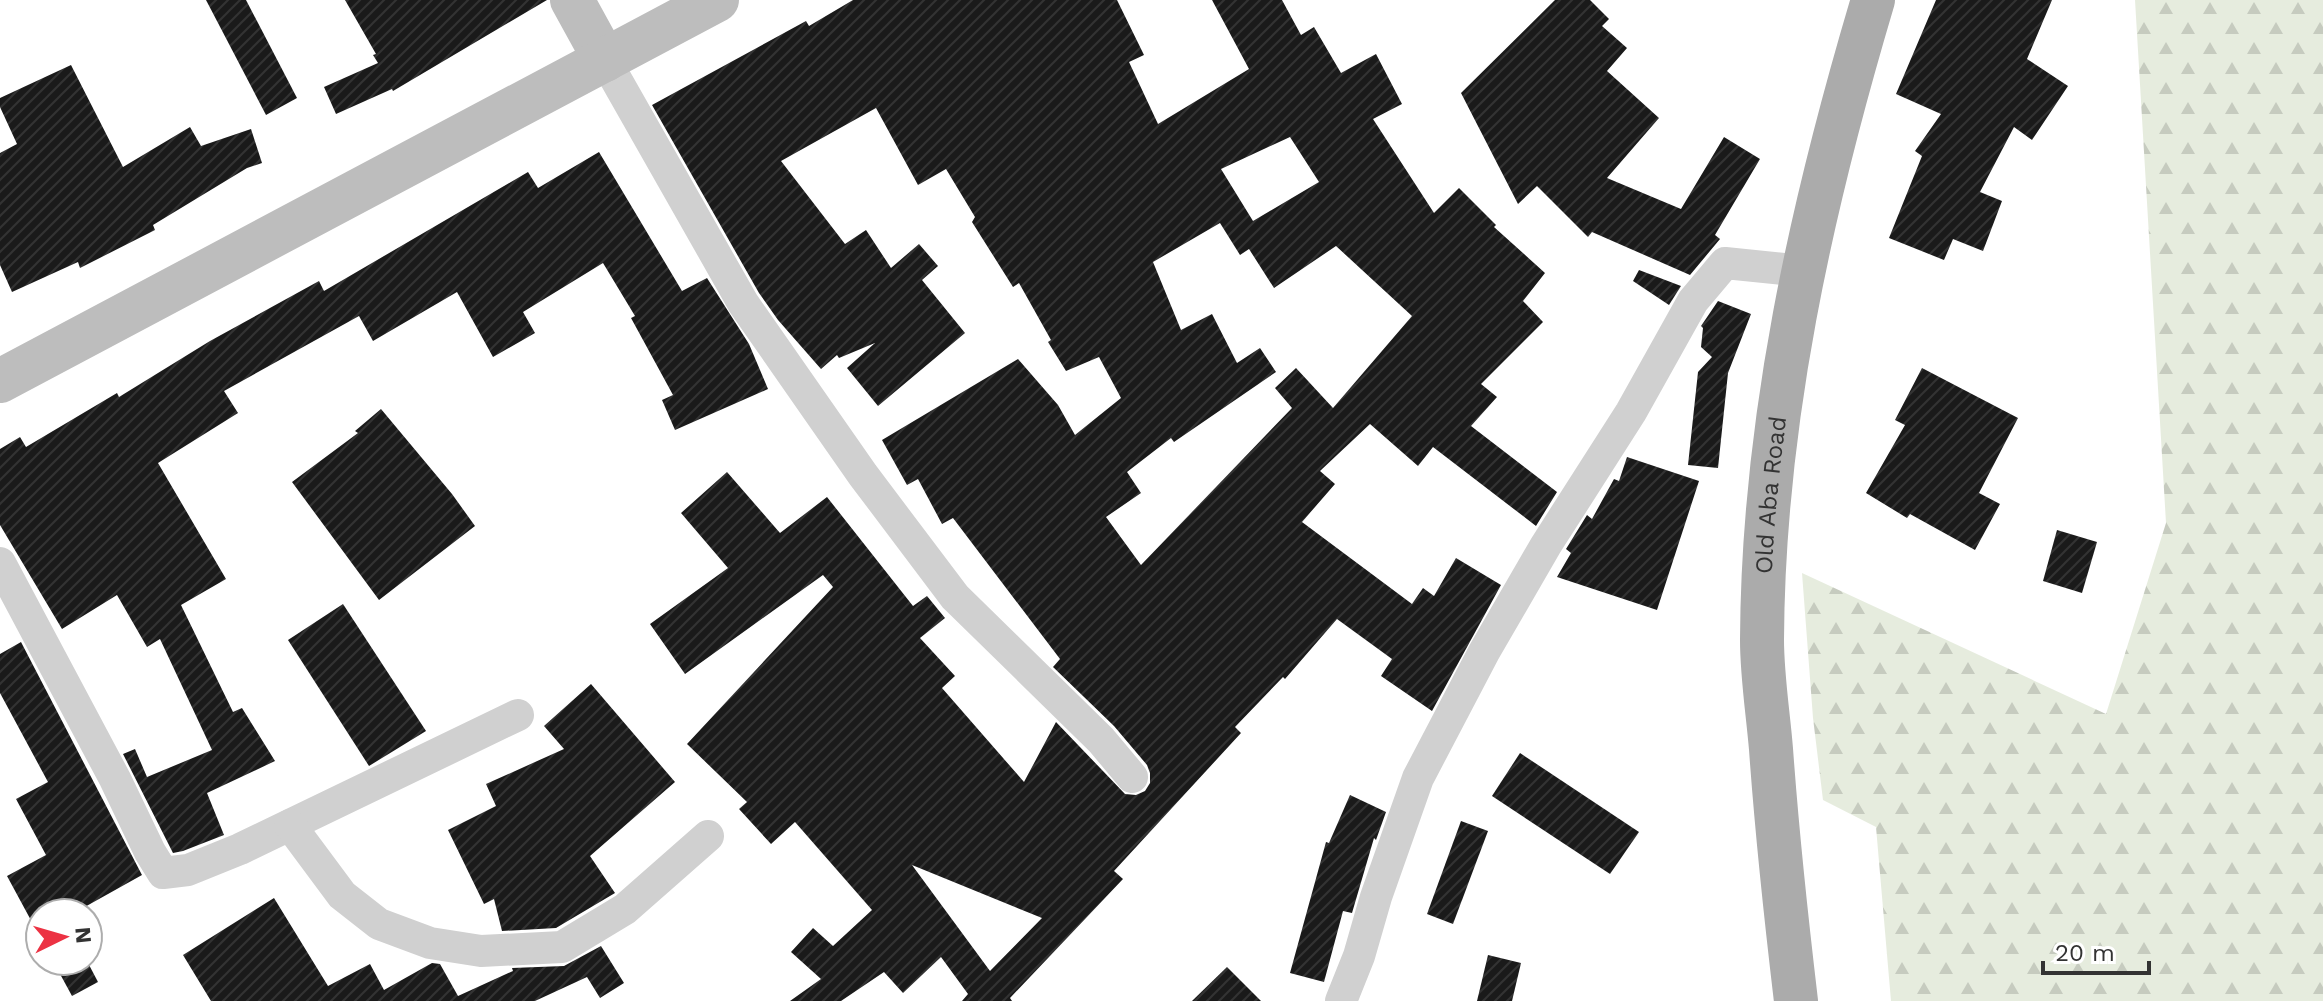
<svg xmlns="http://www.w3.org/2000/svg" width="2323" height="1001" viewBox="0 0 2323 1001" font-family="'Work Sans',sans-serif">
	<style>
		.forest { fill: url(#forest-firs) }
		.building { fill: url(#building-hatch); fill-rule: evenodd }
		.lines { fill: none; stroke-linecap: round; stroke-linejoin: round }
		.street { stroke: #d0d0d0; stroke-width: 32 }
		.secondary { stroke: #bdbdbd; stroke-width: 44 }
		.primary { stroke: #ababab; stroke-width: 44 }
		.labels { text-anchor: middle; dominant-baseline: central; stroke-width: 8; stroke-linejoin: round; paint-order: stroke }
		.street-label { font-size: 24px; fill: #333; stroke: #fff }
	</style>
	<defs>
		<pattern id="forest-firs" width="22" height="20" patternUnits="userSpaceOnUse" patternTransform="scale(2)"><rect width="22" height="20" fill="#e6ecde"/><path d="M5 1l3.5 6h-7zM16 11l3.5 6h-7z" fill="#c6cbbf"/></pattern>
		<pattern id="building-hatch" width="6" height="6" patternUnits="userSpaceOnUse" patternTransform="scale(2)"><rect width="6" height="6" fill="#1a1a1a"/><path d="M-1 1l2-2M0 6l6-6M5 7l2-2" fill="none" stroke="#333"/></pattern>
	</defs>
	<rect width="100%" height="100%" fill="#fff"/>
	<path class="forest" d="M 2135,0 L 2323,0 L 2323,1001 L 1891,1001 L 1876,827 L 1823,800 L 1813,718 L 1802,573 L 2106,714 L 2166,523 Z"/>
	<g class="building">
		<path d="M 206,0 L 246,0 L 297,98 L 266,115 Z"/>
		<path d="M 345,0 L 547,0 L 393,91 L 392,89 L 336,114 L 324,87 L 378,63 L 373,55 L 376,54 Z"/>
		<path d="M 853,0 L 1117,0 L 1144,55 L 1129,62 L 1158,124 L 1249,69 L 1212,0 L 1282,0 L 1301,35 L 1314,27 L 1341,73 L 1376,54 L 1402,104 L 1373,119 L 1434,213 L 1459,188 L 1496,225 L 1494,227 L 1545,273 L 1523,301 L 1543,322 L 1481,384 L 1497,397 L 1471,426 L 1557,492 L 1536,526 L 1433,447 L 1418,466 L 1370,424 L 1320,471 L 1335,484 L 1302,522 L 1412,604 L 1423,588 L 1434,596 L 1456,558 L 1501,585 L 1432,711 L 1381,676 L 1392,659 L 1337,619 L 1285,679 L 1283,677 L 1235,727 L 1241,733 L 1114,871 L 1123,879 L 1010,998 L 1012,1001 L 962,1001 L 968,994 L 941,957 L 903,993 L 884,972 L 841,1001 L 790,1001 L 821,979 L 791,952 L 813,928 L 833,946 L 872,910 L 795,822 L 771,844 L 739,809 L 747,802 L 687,744 L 833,587 L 823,575 L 685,674 L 650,624 L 728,568 L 681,513 L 727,472 L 780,533 L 827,497 L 913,606 L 927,596 L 945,618 L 920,638 L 955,676 L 942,688 L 1024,782 L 1056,722 L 1125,794 L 1136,795 L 1145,791 L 1150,783 L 1150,773 L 1147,765 L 1114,726 L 1053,667 L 1060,659 L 953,518 L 942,524 L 918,479 L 907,485 L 882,440 L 1018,359 L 1058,405 L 1075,435 L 1121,398 L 1099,357 L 1066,371 L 1048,342 L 1051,340 L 1019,283 L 1013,287 L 972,222 L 975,217 L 946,169 L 918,185 L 876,108 L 781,161 L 845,244 L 866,230 L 891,268 L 919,244 L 938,266 L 922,280 L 965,333 L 878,406 L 847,368 L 875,343 L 839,358 L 837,355 L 821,369 L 778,320 L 759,293 L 652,105 L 806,21 L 809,26 ZM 1290,137 L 1319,182 L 1253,221 L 1221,169 ZM 1220,223 L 1240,255 L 1249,249 L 1274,288 L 1336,246 L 1412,316 L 1333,408 L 1296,368 L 1275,388 L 1292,408 L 1141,565 L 1106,517 L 1141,493 L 1127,472 L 1171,438 L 1174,442 L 1276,372 L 1260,348 L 1237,363 L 1212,314 L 1181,330 L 1153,262 ZM 912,865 L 1042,918 L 990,971 Z"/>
		<path d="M 1555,0 L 1590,0 L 1609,19 L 1602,26 L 1627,48 L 1607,71 L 1659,118 L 1607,178 L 1681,209 L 1724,137 L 1760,159 L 1715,235 L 1720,239 L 1690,275 L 1592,232 L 1588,237 L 1537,186 L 1518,204 L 1461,93 Z"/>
		<path d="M 1936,0 L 2052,0 L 2027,59 L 2068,86 L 2032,140 L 2014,127 L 1980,192 L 2002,201 L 1983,251 L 1953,239 L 1944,260 L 1889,238 L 1922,156 L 1915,151 L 1941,114 L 1896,94 Z"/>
		<path d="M 71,65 L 123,167 L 190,127 L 201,146 L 251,129 L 262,163 L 247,168 L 153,225 L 155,230 L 80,268 L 78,262 L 12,292 L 0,265 L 0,153 L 17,144 L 0,107 L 0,98 Z"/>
		<path d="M 599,152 L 682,291 L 707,278 L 749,344 L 768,389 L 675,430 L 662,400 L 673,395 L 631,318 L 635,316 L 603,263 L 523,312 L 535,333 L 493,357 L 457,292 L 373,341 L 359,316 L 224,391 L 238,413 L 158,463 L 226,579 L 181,605 L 233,712 L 242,708 L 275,761 L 207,793 L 224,835 L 183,851 L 173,853 L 123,754 L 135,749 L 147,777 L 212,750 L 160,639 L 147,647 L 117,595 L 62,629 L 0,525 L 0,449 L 20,437 L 26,447 L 117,393 L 119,397 L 210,341 L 319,281 L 324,291 L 528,172 L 538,188 Z"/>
		<path d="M 1639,270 L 1681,286 L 1669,305 L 1633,281 Z"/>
		<path d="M 1718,301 L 1751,314 L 1728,373 L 1718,468 L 1688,465 L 1698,372 L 1712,357 L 1701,347 L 1703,328 L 1701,326 Z"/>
		<path d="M 1922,368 L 2018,418 L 1979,493 L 2000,504 L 1975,550 L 1910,514 L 1907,518 L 1866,493 L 1905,425 L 1895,420 Z"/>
		<path d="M 381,409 L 452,494 L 475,526 L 379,600 L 292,482 L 358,433 L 355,431 Z"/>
		<path d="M 1627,457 L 1699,481 L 1657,610 L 1557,577 L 1571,553 L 1566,549 L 1587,515 L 1592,519 L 1614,479 L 1619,481 Z"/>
		<path d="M 2057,530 L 2097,542 L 2082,593 L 2043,581 Z"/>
		<path d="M 343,604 L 426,731 L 369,766 L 288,640 Z"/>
		<path d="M 21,642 L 142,875 L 74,913 L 40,913 L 40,937 L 7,876 L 46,855 L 16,799 L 48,782 L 0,693 L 0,654 Z"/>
		<path d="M 591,684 L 675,782 L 590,856 L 615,893 L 556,928 L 502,931 L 494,899 L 484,904 L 448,830 L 496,806 L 486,784 L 564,749 L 544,726 Z"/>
		<path d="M 1520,753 L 1639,832 L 1610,874 L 1492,796 Z"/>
		<path d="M 1350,795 L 1386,812 L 1376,840 L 1374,838 L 1352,913 L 1343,911 L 1324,982 L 1290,973 L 1326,842 L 1329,843 Z"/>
		<path d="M 1461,821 L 1488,831 L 1453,924 L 1427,914 Z"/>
		<path d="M 274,898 L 328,986 L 370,964 L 384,990 L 432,963 L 440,964 L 458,996 L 513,971 L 512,968 L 564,966 L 601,946 L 624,983 L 600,998 L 587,977 L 535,1001 L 211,1001 L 183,955 Z"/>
		<path d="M 1488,955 L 1521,963 L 1512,1001 L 1477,1001 Z"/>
		<path d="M 53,961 L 87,961 L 98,982 L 72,996 Z"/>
		<path d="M 1227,967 L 1261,1001 L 1192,1001 Z"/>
	</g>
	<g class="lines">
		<g class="street">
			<path d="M 605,60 L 743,303 L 863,475 L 955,597 L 1101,740 L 1132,777"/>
			<path d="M 0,563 L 115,779 L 150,852 L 163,873 L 188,870 L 240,849 L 518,715"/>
			<path d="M 290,825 L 342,895 L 379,924 L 430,943 L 481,951 L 562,947 L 625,909 L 708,836"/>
			<path d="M 1341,1001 L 1359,956 L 1376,897 L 1418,778 L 1484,652 L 1546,545 L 1631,412 L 1693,301 L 1725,263 L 1803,271"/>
		</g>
		<g class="secondary">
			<path d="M 572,0 L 605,60"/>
			<path d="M 0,381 L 717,0"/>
		</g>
		<path class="primary" id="s1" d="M 1796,1001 C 1786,917 1777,833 1771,749 C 1768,713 1762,676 1762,640 C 1763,422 1811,208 1873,0"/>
	</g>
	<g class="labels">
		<g class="street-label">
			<text stroke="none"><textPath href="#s1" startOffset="508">Old Aba Road</textPath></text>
		</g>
	</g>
	<g transform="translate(64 937) rotate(85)"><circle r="38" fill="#ffffff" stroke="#adadad" stroke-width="2"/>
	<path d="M0-6L14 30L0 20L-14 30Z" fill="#ec3243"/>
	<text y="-12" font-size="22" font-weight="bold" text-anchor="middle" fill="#333333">N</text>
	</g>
	<path d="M2043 961v12h106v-12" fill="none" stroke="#333333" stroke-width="4"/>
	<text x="2055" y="961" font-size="24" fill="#333333" stroke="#ffffff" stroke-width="6" paint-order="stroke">20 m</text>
</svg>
